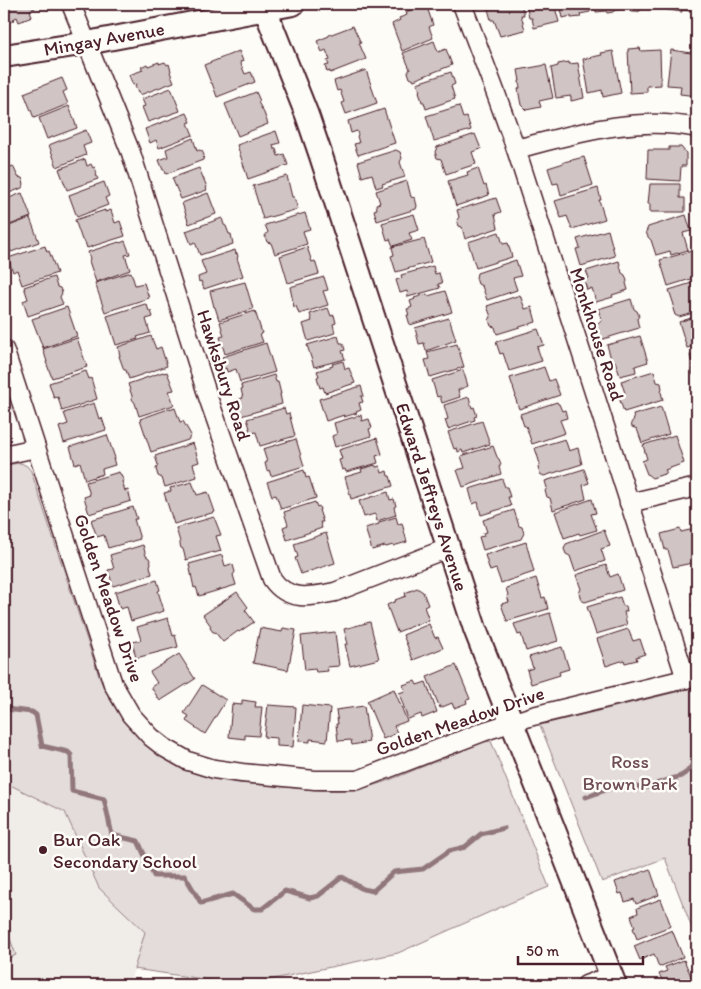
<svg xmlns="http://www.w3.org/2000/svg" width="701" height="989" viewBox="0 0 701 989" font-family="Itim,sans-serif">
	<style>
		.built { fill: #f0ece8 }
		.green { fill: #e3dcda; stroke: #967e82 }
		.lines { fill: none; stroke-linecap: round; stroke-linejoin: round }
		.stream { stroke: #91777b; stroke-width: 5 }
		.building { fill: #d0c5c4; stroke: #4a1f2b }
		.minor-casing { stroke: #4a1f2b; stroke-width: 21 }
		.tertiary-casing { stroke: #4a1f2b; stroke-width: 26 }
		.minor { stroke: #fdfcf7; stroke-width: 18 }
		.tertiary { stroke: #fdfcf7; stroke-width: 22 }
		.poi-dot { fill: #4a1f2b; stroke: #fdfcf7; stroke-width: 2 }
		.labels { text-anchor: middle; dominant-baseline: central; stroke-width: 5; stroke-linejoin: round; paint-order: stroke }
		.street-label { font-size: 19px; fill: #4a1f2b; stroke: #fdfcf7 }
		.park-label { font-size: 19px; fill: #704e57; stroke: #fdfcf7 }
		.poi-label { font-size: 19px; fill: #4a1f2b; stroke: #fdfcf7; text-anchor: start }
	</style>
	<rect width="100%" height="100%" fill="#fdfcf7"/>
	<filter id="ink" filterUnits="userSpaceOnUse"><feTurbulence type="fractalNoise" baseFrequency=".02" numOctaves="2"/><feDisplacementMap in="SourceGraphic" scale="10" xChannelSelector="R" yChannelSelector="G"/><feConvolveMatrix kernelMatrix="1 2 1 2 8 2 1 2 1" color-interpolation-filters="sRGB"/></filter>
	<g filter="url(#ink)">
		<path class="built" d="M 4,783 L 65,812 L 99,888 L 145,932 L 129,985 L 4,985 Z"/>
		<g class="green">
			<path d="M 21,463 L 27,466 L 31,471 L 100,679 C 123,731 159,767 216,779 C 235,784 256,784 276,786 C 305,789 335,793 363,788 C 385,783 404,774 424,766 C 444,758 464,750 484,742 L 491,741 L 549,887 L 510,903 L 398,953 L 244,985 L 134,969 L 145,932 L 99,888 L 65,812 L 4,782 L 4,465 Z"/>
			<path d="M 697,687 L 697,941 L 665,858 L 602,882 L 540,725 Z"/>
			<path d="M 4,923 L 16,955 L 4,960 Z"/>
		</g>
		<g class="lines">
			<g class="stream">
				<path d="M 4,673 L 5,709 L 32,712 L 36,715 L 42,746 L 68,752 L 71,755 L 72,791 L 104,799 L 112,835 L 138,841 L 154,876 L 185,876 L 201,903 L 233,894 L 254,909 L 262,909 L 285,891 L 310,898 L 318,896 L 342,877 L 363,889 L 373,891 L 394,872 L 423,869 L 449,851 L 465,847 L 481,834 L 504,828"/>
				<path d="M 586,797 L 620,785 L 644,788 L 681,776 L 687,772 L 697,759"/>
			</g>
		</g>
		<g class="building">
			<path d="M 4,4 L 36,4 L 37,5 L 35,8 L 30,10 L 32,17 L 19,22 L 17,17 L 13,19 L 14,20 L 4,24 Z"/>
			<path d="M 491,4 L 521,4 L 524,15 L 521,15 L 525,30 L 500,36 L 494,20 L 491,20 L 487,5 Z"/>
			<path d="M 526,4 L 554,4 L 559,22 L 534,28 L 532,18 L 529,18 Z"/>
			<path d="M 560,4 L 589,4 L 590,12 L 580,14 L 581,17 L 571,18 L 571,16 L 563,18 Z"/>
			<path d="M 595,4 L 624,4 L 624,9 L 615,10 L 613,12 L 607,13 L 606,11 L 596,12 Z"/>
			<path d="M 629,4 L 657,4 L 657,9 L 642,9 L 638,12 L 631,12 L 629,8 Z"/>
			<path d="M 663,4 L 691,4 L 690,11 L 682,10 L 682,12 L 662,9 Z"/>
			<path d="M 420,6 L 428,10 L 433,25 L 429,27 L 433,38 L 402,51 L 392,24 L 400,20 L 399,18 L 407,15 L 406,12 Z"/>
			<path d="M 353,26 L 361,43 L 359,43 L 366,59 L 330,73 L 330,71 L 327,72 L 325,66 L 329,65 L 327,61 L 330,60 L 326,50 L 322,52 L 317,41 L 329,36 L 329,35 Z"/>
			<path d="M 434,41 L 438,52 L 446,49 L 452,65 L 414,80 L 410,78 L 408,72 L 410,69 L 403,53 Z"/>
			<path d="M 640,48 L 641,51 L 660,50 L 661,85 L 647,86 L 647,92 L 630,93 L 628,49 Z"/>
			<path d="M 671,50 L 691,53 L 691,51 L 697,52 L 697,96 L 680,94 L 681,86 L 667,85 Z"/>
			<path d="M 239,51 L 243,61 L 240,62 L 245,74 L 251,72 L 255,82 L 217,97 L 212,83 L 211,83 L 204,65 Z"/>
			<path d="M 613,51 L 621,93 L 603,97 L 602,90 L 589,93 L 583,59 L 602,55 L 601,53 Z"/>
			<path d="M 159,62 L 159,64 L 165,62 L 167,65 L 169,64 L 171,71 L 170,72 L 174,82 L 140,95 L 139,93 L 138,93 L 135,86 L 136,85 L 136,84 L 133,85 L 129,75 L 143,70 L 141,67 L 147,64 L 148,66 Z"/>
			<path d="M 569,62 L 569,64 L 578,63 L 584,98 L 571,101 L 571,96 L 556,98 L 551,68 L 558,66 L 558,64 Z"/>
			<path d="M 546,65 L 553,98 L 539,101 L 541,107 L 526,110 L 521,105 L 518,89 L 520,88 L 519,81 L 520,81 L 518,70 Z"/>
			<path d="M 366,70 L 377,103 L 346,114 L 342,103 L 344,102 L 340,90 L 337,91 L 334,81 Z"/>
			<path d="M 451,72 L 455,84 L 451,86 L 455,99 L 426,109 L 424,102 L 422,102 L 419,91 L 420,91 L 417,83 Z"/>
			<path d="M 62,78 L 67,90 L 63,92 L 68,104 L 34,118 L 24,93 Z"/>
			<path d="M 171,88 L 180,111 L 148,122 L 142,107 L 145,106 L 142,99 Z"/>
			<path d="M 256,92 L 260,101 L 258,102 L 264,113 L 268,124 L 238,136 L 225,104 Z"/>
			<path d="M 69,106 L 77,128 L 47,139 L 39,118 Z"/>
			<path d="M 459,106 L 463,118 L 467,117 L 471,130 L 434,141 L 426,116 Z"/>
			<path d="M 384,109 L 395,143 L 358,155 L 354,144 L 359,143 L 357,136 L 358,135 L 357,131 L 351,133 L 348,121 Z"/>
			<path d="M 187,113 L 191,122 L 188,123 L 193,135 L 159,148 L 156,140 L 150,143 L 145,129 Z"/>
			<path d="M 86,130 L 91,143 L 83,146 L 86,155 L 57,167 L 49,145 Z"/>
			<path d="M 276,131 L 280,143 L 273,145 L 274,149 L 276,149 L 278,156 L 284,154 L 288,165 L 248,179 L 237,145 Z"/>
			<path d="M 475,134 L 481,149 L 472,152 L 476,164 L 446,174 L 441,159 L 437,158 L 435,152 L 437,147 Z"/>
			<path d="M 193,138 L 197,151 L 199,150 L 202,151 L 204,155 L 203,160 L 166,174 L 165,170 L 163,170 L 159,160 L 168,157 L 166,149 Z"/>
			<path d="M 669,147 L 681,147 L 686,153 L 686,166 L 681,166 L 680,181 L 647,179 L 648,150 L 669,150 Z"/>
			<path d="M 396,150 L 400,152 L 402,158 L 400,162 L 405,177 L 382,184 L 383,186 L 376,188 L 372,174 L 362,177 L 358,162 Z"/>
			<path d="M 4,151 L 9,166 L 4,168 Z"/>
			<path d="M 584,157 L 593,185 L 561,195 L 558,183 L 553,184 L 548,168 L 564,163 L 564,162 Z"/>
			<path d="M 85,159 L 87,166 L 91,164 L 93,168 L 95,167 L 97,174 L 96,175 L 98,179 L 67,190 L 59,169 Z"/>
			<path d="M 13,166 L 18,177 L 22,178 L 24,184 L 22,188 L 4,195 L 4,169 Z"/>
			<path d="M 199,168 L 207,187 L 206,188 L 207,190 L 181,199 L 172,178 Z"/>
			<path d="M 478,168 L 484,186 L 486,185 L 489,195 L 456,206 L 448,181 L 468,175 L 467,172 Z"/>
			<path d="M 287,176 L 292,197 L 294,197 L 298,209 L 263,219 L 253,186 Z"/>
			<path d="M 407,181 L 411,197 L 415,198 L 417,206 L 416,209 L 377,221 L 374,210 L 377,209 L 376,204 L 380,203 L 376,191 Z"/>
			<path d="M 104,182 L 109,196 L 105,198 L 108,205 L 77,217 L 69,195 Z"/>
			<path d="M 650,184 L 680,184 L 680,198 L 685,198 L 685,212 L 650,212 L 650,204 L 648,204 Z"/>
			<path d="M 598,188 L 601,200 L 599,200 L 605,219 L 572,229 L 567,216 L 561,218 L 555,201 Z"/>
			<path d="M 22,193 L 31,217 L 4,227 L 4,200 Z"/>
			<path d="M 208,193 L 216,214 L 189,224 L 182,203 Z"/>
			<path d="M 496,198 L 501,212 L 495,214 L 498,228 L 465,239 L 462,227 L 459,226 L 457,220 L 459,217 L 457,210 Z"/>
			<path d="M 105,210 L 105,212 L 111,210 L 115,223 L 120,221 L 125,236 L 87,248 L 85,242 L 82,240 L 75,220 Z"/>
			<path d="M 305,213 L 310,229 L 303,231 L 307,244 L 275,254 L 271,243 L 267,242 L 265,236 L 268,232 L 265,225 Z"/>
			<path d="M 414,214 L 419,230 L 409,233 L 412,240 L 393,246 L 390,239 L 387,240 L 382,223 Z"/>
			<path d="M 686,215 L 691,231 L 683,233 L 688,250 L 671,255 L 670,251 L 656,255 L 651,240 L 648,237 L 646,232 L 648,227 Z"/>
			<path d="M 30,218 L 39,242 L 11,252 L 9,247 L 4,249 L 4,236 L 6,236 L 4,228 Z"/>
			<path d="M 222,218 L 224,225 L 226,226 L 229,234 L 231,234 L 233,244 L 200,255 L 195,242 L 191,244 L 186,231 Z"/>
			<path d="M 608,230 L 615,256 L 581,266 L 576,249 L 580,248 L 577,239 Z"/>
			<path d="M 499,232 L 503,244 L 508,243 L 512,257 L 476,268 L 468,242 Z"/>
			<path d="M 424,239 L 431,262 L 396,272 L 391,256 L 394,255 L 392,247 Z"/>
			<path d="M 125,241 L 130,254 L 125,255 L 130,270 L 96,282 L 89,261 L 90,259 L 88,252 L 119,242 L 120,243 Z"/>
			<path d="M 45,246 L 47,252 L 49,251 L 57,273 L 22,285 L 17,270 L 13,272 L 8,258 Z"/>
			<path d="M 307,247 L 312,262 L 315,261 L 319,274 L 288,283 L 280,256 Z"/>
			<path d="M 235,250 L 236,254 L 237,253 L 238,257 L 237,258 L 243,276 L 204,289 L 201,281 L 199,282 L 198,277 L 206,274 L 201,261 Z"/>
			<path d="M 692,251 L 695,262 L 697,261 L 697,277 L 668,286 L 660,260 Z"/>
			<path d="M 516,260 L 521,276 L 513,278 L 517,290 L 487,300 L 482,286 L 478,284 L 476,278 L 477,273 Z"/>
			<path d="M 619,261 L 622,273 L 625,275 L 627,281 L 626,283 L 628,290 L 612,295 L 613,297 L 596,302 L 592,288 L 587,290 L 584,280 L 589,278 L 586,271 Z"/>
			<path d="M 433,266 L 435,274 L 439,273 L 442,283 L 438,284 L 440,288 L 408,297 L 407,291 L 400,293 L 396,280 L 402,278 L 401,275 Z"/>
			<path d="M 131,272 L 135,285 L 144,283 L 149,298 L 105,312 L 95,283 Z"/>
			<path d="M 54,277 L 57,287 L 60,288 L 62,293 L 60,297 L 63,304 L 28,316 L 23,301 L 28,299 L 24,287 Z"/>
			<path d="M 324,277 L 328,290 L 323,291 L 328,305 L 299,314 L 296,306 L 294,307 L 290,287 Z"/>
			<path d="M 245,282 L 253,309 L 219,320 L 215,307 L 214,307 L 210,291 Z"/>
			<path d="M 695,282 L 697,282 L 697,312 L 679,317 L 675,315 L 673,309 L 674,305 L 669,290 Z"/>
			<path d="M 445,291 L 452,312 L 410,325 L 407,315 L 409,315 L 407,309 L 412,307 L 410,301 L 415,299 L 414,298 L 427,294 L 428,296 Z"/>
			<path d="M 520,295 L 525,309 L 532,307 L 536,322 L 497,334 L 495,327 L 491,326 L 489,320 L 491,317 L 487,306 Z"/>
			<path d="M 631,299 L 634,309 L 637,311 L 639,316 L 637,319 L 639,328 L 600,340 L 595,324 L 602,321 L 598,309 Z"/>
			<path d="M 145,304 L 147,305 L 149,311 L 151,311 L 153,317 L 146,319 L 150,333 L 137,337 L 138,339 L 116,345 L 107,316 Z"/>
			<path d="M 67,307 L 77,336 L 43,348 L 32,319 Z"/>
			<path d="M 328,308 L 331,316 L 334,315 L 336,323 L 333,324 L 335,333 L 308,341 L 303,324 L 312,321 L 310,314 Z"/>
			<path d="M 255,311 L 262,333 L 260,334 L 263,342 L 225,354 L 220,337 L 224,336 L 220,322 Z"/>
			<path d="M 697,316 L 697,345 L 687,348 L 679,322 Z"/>
			<path d="M 449,318 L 456,340 L 426,351 L 424,343 L 419,344 L 415,328 Z"/>
			<path d="M 538,329 L 544,345 L 537,347 L 542,361 L 509,371 L 503,353 L 500,354 L 496,342 Z"/>
			<path d="M 151,336 L 156,349 L 161,347 L 167,366 L 129,379 L 126,370 L 124,370 L 119,356 L 120,356 L 118,347 Z"/>
			<path d="M 338,336 L 340,343 L 343,343 L 345,350 L 342,351 L 345,359 L 314,367 L 307,345 Z"/>
			<path d="M 640,336 L 648,362 L 635,366 L 636,372 L 620,376 L 615,361 L 612,362 L 607,345 Z"/>
			<path d="M 77,338 L 87,367 L 52,378 L 46,362 L 47,362 L 43,349 Z"/>
			<path d="M 266,343 L 275,372 L 240,382 L 236,369 L 227,372 L 226,368 L 224,369 L 222,357 Z"/>
			<path d="M 457,344 L 464,367 L 430,377 L 425,360 L 429,359 L 427,352 Z"/>
			<path d="M 697,353 L 697,378 L 693,375 L 692,371 L 693,367 L 690,355 Z"/>
			<path d="M 343,361 L 345,369 L 349,368 L 355,383 L 325,393 L 323,387 L 320,388 L 317,377 L 319,376 L 317,371 L 333,366 L 332,364 Z"/>
			<path d="M 544,367 L 549,381 L 554,379 L 560,395 L 519,409 L 515,397 L 516,396 L 510,378 Z"/>
			<path d="M 463,370 L 468,386 L 458,390 L 460,397 L 442,403 L 440,396 L 437,397 L 432,380 Z"/>
			<path d="M 86,371 L 89,379 L 91,378 L 97,399 L 62,411 L 58,397 L 54,398 L 49,383 Z"/>
			<path d="M 654,371 L 657,382 L 661,383 L 662,389 L 661,392 L 663,400 L 624,412 L 618,395 L 625,393 L 621,381 Z"/>
			<path d="M 163,372 L 164,373 L 167,372 L 174,390 L 169,391 L 174,405 L 139,416 L 135,403 L 132,399 L 132,396 L 128,384 Z"/>
			<path d="M 274,375 L 276,382 L 278,382 L 281,394 L 280,394 L 282,404 L 241,416 L 236,400 L 243,398 L 241,389 L 242,389 L 241,385 Z"/>
			<path d="M 361,386 L 364,396 L 361,396 L 363,402 L 359,403 L 361,410 L 356,412 L 357,413 L 344,417 L 344,415 L 326,421 L 319,399 Z"/>
			<path d="M 469,397 L 472,408 L 474,407 L 477,416 L 474,417 L 475,420 L 448,429 L 445,420 L 448,419 L 444,405 Z"/>
			<path d="M 557,402 L 558,404 L 559,404 L 562,411 L 565,410 L 567,418 L 560,420 L 565,433 L 532,444 L 526,426 L 524,426 L 520,414 Z"/>
			<path d="M 94,403 L 99,419 L 102,418 L 106,430 L 64,443 L 59,427 L 68,424 L 64,413 Z"/>
			<path d="M 661,407 L 669,434 L 642,443 L 637,429 L 632,427 L 631,423 L 634,419 L 633,415 Z"/>
			<path d="M 171,408 L 172,409 L 175,408 L 180,422 L 183,421 L 191,435 L 188,440 L 151,452 L 140,419 Z"/>
			<path d="M 284,408 L 286,414 L 289,413 L 295,436 L 260,446 L 256,432 L 250,434 L 249,428 L 250,428 L 247,419 Z"/>
			<path d="M 361,415 L 362,421 L 369,419 L 372,428 L 369,429 L 371,436 L 335,447 L 332,436 L 337,434 L 334,423 Z"/>
			<path d="M 482,421 L 490,444 L 463,453 L 462,450 L 458,452 L 457,448 L 454,449 L 448,432 Z"/>
			<path d="M 107,435 L 115,458 L 113,458 L 115,465 L 102,469 L 103,474 L 85,480 L 80,462 L 75,464 L 70,447 Z"/>
			<path d="M 675,435 L 684,463 L 665,470 L 667,473 L 652,478 L 647,474 L 642,461 L 647,459 L 643,445 Z"/>
			<path d="M 377,438 L 382,454 L 376,456 L 378,463 L 346,472 L 345,469 L 342,470 L 339,460 L 342,459 L 339,450 Z"/>
			<path d="M 296,439 L 304,466 L 271,476 L 269,470 L 267,471 L 265,463 L 267,462 L 263,449 Z"/>
			<path d="M 565,439 L 569,451 L 578,448 L 582,464 L 544,476 L 540,474 L 538,468 L 540,464 L 535,448 Z"/>
			<path d="M 193,443 L 199,462 L 193,464 L 197,477 L 165,487 L 162,478 L 158,476 L 156,469 L 158,465 L 155,456 Z"/>
			<path d="M 493,446 L 497,457 L 499,459 L 501,464 L 499,467 L 501,474 L 463,487 L 457,470 L 465,468 L 461,456 Z"/>
			<path d="M 375,465 L 376,467 L 380,466 L 382,473 L 387,471 L 388,476 L 390,476 L 393,486 L 351,499 L 345,477 L 362,472 L 361,469 Z"/>
			<path d="M 584,469 L 589,483 L 583,485 L 586,499 L 553,510 L 550,498 L 547,497 L 545,491 L 547,488 L 545,481 Z"/>
			<path d="M 304,470 L 306,478 L 309,477 L 316,498 L 281,509 L 276,495 L 272,496 L 267,482 Z"/>
			<path d="M 119,472 L 124,481 L 122,481 L 125,491 L 128,490 L 131,501 L 89,514 L 84,497 L 90,495 L 86,482 Z"/>
			<path d="M 502,479 L 505,487 L 507,487 L 510,497 L 508,497 L 511,506 L 481,515 L 478,502 L 473,504 L 469,489 Z"/>
			<path d="M 192,482 L 197,495 L 208,492 L 215,512 L 174,524 L 164,493 L 171,491 L 170,488 Z"/>
			<path d="M 388,492 L 390,500 L 394,499 L 396,506 L 394,507 L 396,515 L 377,521 L 375,514 L 364,517 L 359,501 Z"/>
			<path d="M 592,499 L 596,513 L 591,514 L 597,530 L 580,535 L 579,533 L 564,538 L 555,512 Z"/>
			<path d="M 315,502 L 317,507 L 319,506 L 320,510 L 319,510 L 323,522 L 320,522 L 322,528 L 287,540 L 283,527 L 288,525 L 284,512 Z"/>
			<path d="M 133,507 L 137,519 L 134,519 L 140,539 L 108,548 L 104,535 L 97,537 L 91,520 Z"/>
			<path d="M 514,510 L 519,526 L 522,527 L 524,533 L 521,539 L 483,550 L 479,537 L 484,536 L 483,533 L 487,532 L 483,520 Z"/>
			<path d="M 214,517 L 221,535 L 216,536 L 221,551 L 214,553 L 213,552 L 186,560 L 183,549 L 181,548 L 180,544 L 180,542 L 176,528 Z"/>
			<path d="M 396,517 L 398,524 L 402,523 L 407,542 L 393,546 L 393,545 L 386,547 L 385,546 L 372,550 L 365,528 L 379,524 L 379,522 Z"/>
			<path d="M 680,529 L 681,532 L 694,529 L 697,543 L 697,562 L 673,567 L 668,550 L 665,550 L 661,534 Z"/>
			<path d="M 604,530 L 610,546 L 601,549 L 605,561 L 575,571 L 570,556 L 566,554 L 564,549 L 566,544 Z"/>
			<path d="M 326,533 L 335,563 L 301,574 L 295,558 L 298,557 L 294,544 Z"/>
			<path d="M 526,542 L 534,572 L 501,583 L 496,569 L 490,571 L 485,555 Z"/>
			<path d="M 143,545 L 146,556 L 149,558 L 151,563 L 150,566 L 152,574 L 113,586 L 108,570 L 114,569 L 110,555 Z"/>
			<path d="M 222,555 L 225,566 L 231,564 L 233,565 L 235,572 L 233,575 L 236,585 L 199,596 L 196,587 L 194,588 L 189,564 Z"/>
			<path d="M 606,565 L 610,577 L 618,574 L 623,590 L 585,602 L 581,600 L 579,593 L 581,589 L 576,575 Z"/>
			<path d="M 536,578 L 542,598 L 545,597 L 548,609 L 507,621 L 501,604 L 509,602 L 507,596 L 508,595 L 506,588 Z"/>
			<path d="M 157,580 L 160,590 L 158,591 L 164,611 L 131,621 L 127,607 L 120,609 L 115,592 Z"/>
			<path d="M 417,588 L 423,592 L 428,605 L 424,607 L 429,620 L 397,632 L 387,605 L 396,601 L 395,600 L 406,596 L 405,593 Z"/>
			<path d="M 237,592 L 248,607 L 245,610 L 254,622 L 239,632 L 238,631 L 223,642 L 215,632 L 213,632 L 210,628 L 211,626 L 203,615 Z"/>
			<path d="M 620,597 L 623,606 L 626,606 L 627,611 L 624,612 L 627,625 L 596,634 L 587,607 Z"/>
			<path d="M 697,603 L 697,628 L 692,604 Z"/>
			<path d="M 550,613 L 558,641 L 526,651 L 521,634 L 518,635 L 514,624 Z"/>
			<path d="M 168,618 L 173,636 L 175,635 L 178,647 L 136,658 L 132,642 L 141,640 L 137,627 Z"/>
			<path d="M 370,622 L 379,659 L 350,666 L 345,644 L 348,644 L 344,629 Z"/>
			<path d="M 429,624 L 435,638 L 438,637 L 443,648 L 413,660 L 403,635 Z"/>
			<path d="M 260,628 L 282,632 L 283,628 L 296,630 L 288,670 L 253,663 Z"/>
			<path d="M 628,629 L 633,641 L 640,639 L 645,654 L 636,657 L 637,660 L 625,663 L 624,660 L 606,666 L 597,639 Z"/>
			<path d="M 335,632 L 339,666 L 327,667 L 328,671 L 316,672 L 315,669 L 305,670 L 301,636 Z"/>
			<path d="M 562,647 L 569,669 L 559,672 L 560,675 L 531,684 L 527,670 L 533,668 L 529,657 Z"/>
			<path d="M 179,654 L 195,679 L 160,701 L 151,687 L 157,683 L 150,672 Z"/>
			<path d="M 456,665 L 470,699 L 466,700 L 467,703 L 454,708 L 452,703 L 440,708 L 427,677 Z"/>
			<path d="M 415,681 L 417,685 L 426,682 L 437,712 L 422,718 L 421,714 L 408,719 L 399,693 L 405,691 L 403,685 Z"/>
			<path d="M 202,685 L 226,700 L 205,734 L 186,721 L 189,716 L 184,713 Z"/>
			<path d="M 394,689 L 407,721 L 394,726 L 397,733 L 383,739 L 367,701 Z"/>
			<path d="M 242,700 L 256,702 L 255,707 L 262,707 L 259,736 L 245,735 L 245,739 L 229,737 L 232,704 L 242,705 Z"/>
			<path d="M 268,705 L 296,707 L 293,747 L 277,746 L 277,738 L 264,737 Z"/>
			<path d="M 302,705 L 330,708 L 327,741 L 310,739 L 310,742 L 299,741 Z"/>
			<path d="M 364,706 L 369,742 L 352,745 L 351,740 L 338,741 L 336,724 L 338,724 L 336,710 Z"/>
			<path d="M 650,869 L 659,895 L 636,904 L 634,899 L 625,902 L 622,893 L 619,894 L 615,882 Z"/>
			<path d="M 661,899 L 671,926 L 637,939 L 633,928 L 635,927 L 631,916 L 638,913 L 637,908 Z"/>
			<path d="M 672,930 L 683,957 L 659,967 L 654,954 L 640,960 L 634,946 Z"/>
			<path d="M 684,960 L 695,985 L 661,985 L 660,983 L 663,982 L 659,974 L 667,971 L 665,967 Z"/>
		</g>
		<g class="lines">
			<g class="minor-casing">
				<g id="minor">
					<path d="M 71,4 L 131,153 L 209,400 L 272,579 C 288,602 311,597 335,592 L 448,548"/>
					<path d="M 462,4 L 495,91 L 516,149 L 686,679"/>
					<path d="M 516,149 C 575,134 636,115 697,128"/>
					<path d="M 4,349 L 113,684 L 131,715 L 151,737 L 165,748 L 188,761 L 214,769 L 242,773 L 315,780 L 358,780 L 488,730 L 533,716 L 697,676"/>
					<path d="M 4,455 L 36,448"/>
					<path d="M 629,503 L 697,487"/>
					<path d="M 586,985 L 611,976"/>
				</g>
			</g>
			<g class="tertiary-casing">
				<g id="tertiary">
					<path d="M 263,4 L 307,115 L 321,156 L 475,629 L 615,985"/>
					<path d="M 4,56 L 87,43 L 293,4"/>
				</g>
			</g>
			<use href="#minor" class="minor"/>
			<use href="#tertiary" class="tertiary"/>
		</g>
	</g>
	<circle class="poi-dot" cx="43" cy="850" r="5"/>
	<g class="labels">
		<g class="street-label">
			<text transform="translate(104 39) rotate(-10)">Mingay Avenue</text>
			<text transform="translate(597 334) rotate(72)">Monkhouse Road</text>
			<text transform="translate(224 375) rotate(72)">Hawksbury Road</text>
			<text transform="translate(432 497) rotate(72)">Edward Jeffreys Avenue</text>
			<text transform="translate(109 598) rotate(71)">Golden Meadow Drive</text>
			<text transform="translate(460 721) rotate(-19)">Golden Meadow Drive</text>
		</g>
		<g class="park-label">
			<text x="630" y="761">Ross<tspan x="630" dy="22">Brown Park</tspan></text>
		</g>
		<g class="poi-label">
			<text x="53" y="839">Bur Oak<tspan x="53" dy="22">Secondary School</tspan></text>
		</g>
	</g>
	<rect width="701" height="989" fill="none" stroke="#fdfcf7" stroke-width="20"/>
	<rect x="10" y="10" width="681" height="969" fill="none" stroke="#4a1f2b" stroke-width="2" filter="url(#ink)"/>
	<path d="M518 956v8h125v-8" fill="none" stroke="#4a1f2b" stroke-width="2.5"/>
	<text x="526" y="956" font-size="15" fill="#4a1f2b" stroke="#fdfcf7" stroke-width="4" paint-order="stroke">50 m</text>
</svg>
